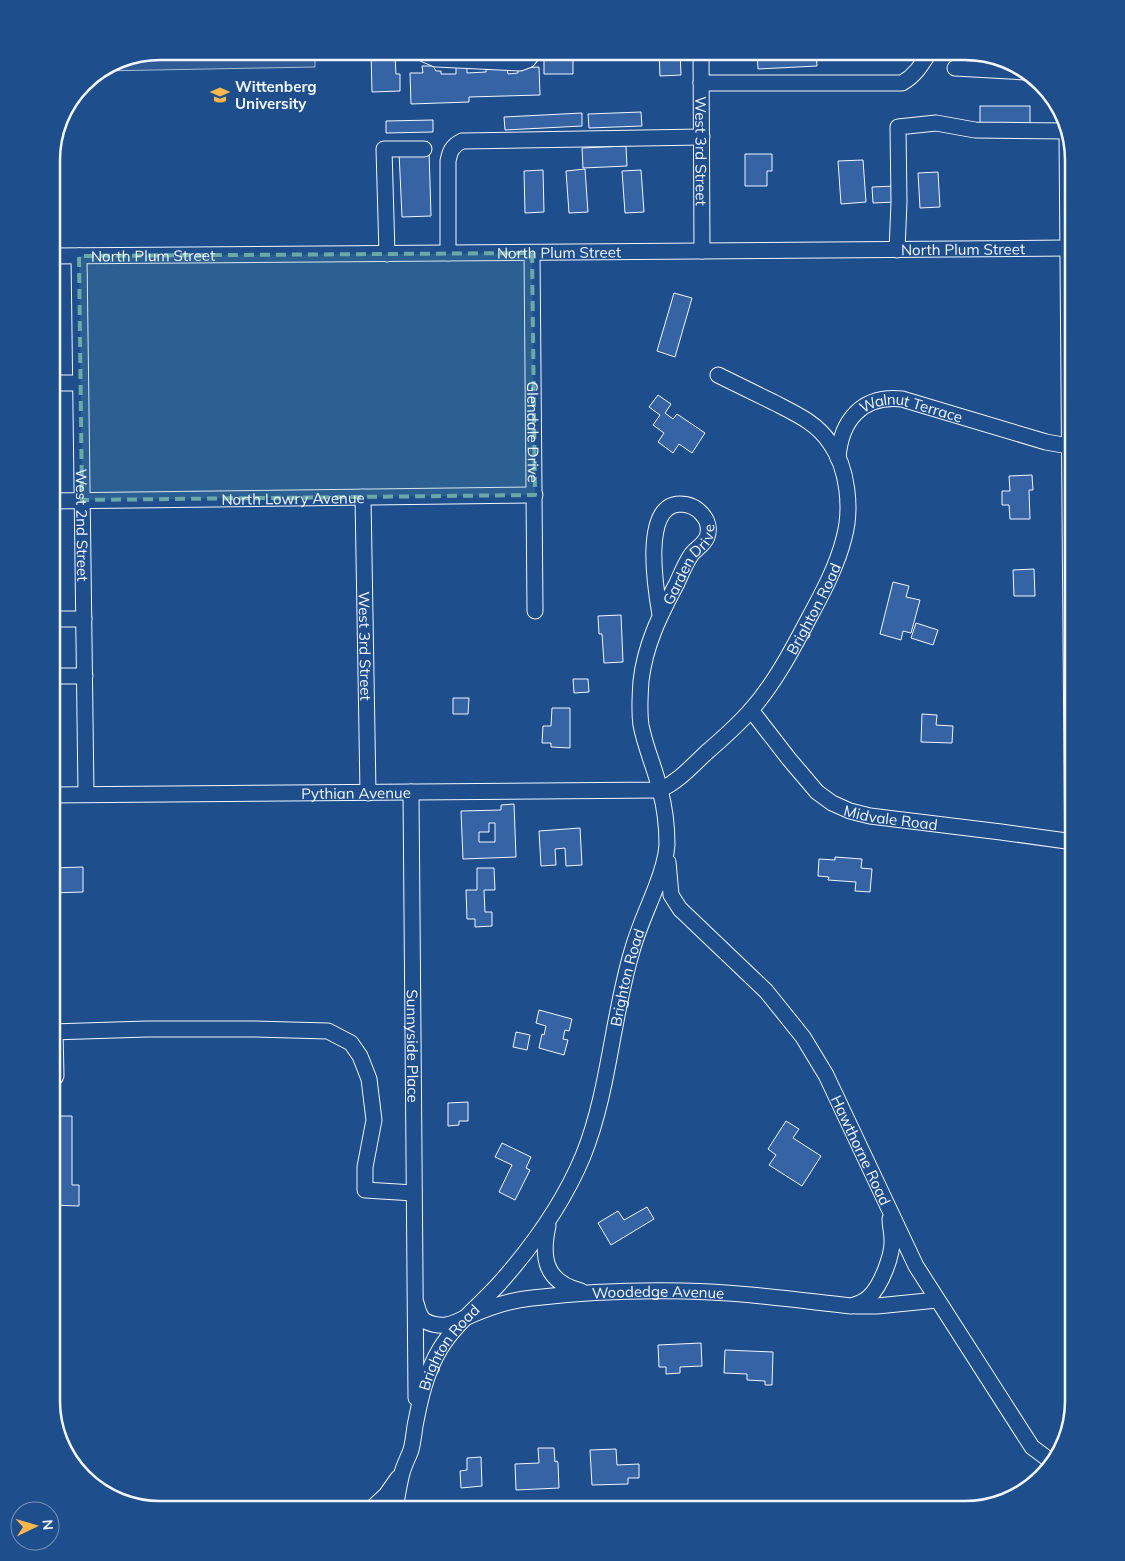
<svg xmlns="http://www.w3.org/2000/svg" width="1125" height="1561" viewBox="0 0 1125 1561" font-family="Mulish,sans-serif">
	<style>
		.green { fill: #305b95; stroke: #a8bbd7 }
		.building { fill: #3563a3; stroke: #f2f6ff; fill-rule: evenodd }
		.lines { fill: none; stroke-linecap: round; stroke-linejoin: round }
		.minor-casing { stroke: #f2f6ff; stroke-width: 17 }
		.minor { stroke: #1f4e8c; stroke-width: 15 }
		.marked { fill: #6aa9a8; fill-opacity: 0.2; stroke: #6aa9a8; stroke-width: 4; stroke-dasharray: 10 6; stroke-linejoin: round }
		.labels { text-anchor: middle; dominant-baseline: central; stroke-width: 4; stroke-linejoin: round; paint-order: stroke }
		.poi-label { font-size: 15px; font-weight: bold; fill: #f2f6ff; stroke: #1f4e8c; text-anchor: start }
		.street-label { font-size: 15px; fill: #f2f6ff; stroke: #1f4e8c }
		.rim { fill: none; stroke: #f2f6ff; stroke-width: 2.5 }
	</style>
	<rect width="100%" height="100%" fill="#1f4e8c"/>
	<path class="green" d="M 161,51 L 315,51 L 315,67 L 101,71 L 119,59 Z"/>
	<g class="building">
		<path d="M 371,51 L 401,51 L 401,55 L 395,55 L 396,74 L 400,74 L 400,91 L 372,92 Z"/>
		<path d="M 548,51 L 573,51 L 573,74 L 544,74 L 544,53 L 548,53 Z"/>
		<path d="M 659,51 L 680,51 L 681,75 L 660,76 Z"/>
		<path d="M 757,51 L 816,51 L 817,66 L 758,69 Z"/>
		<path d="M 422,66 L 433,66 L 436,71 L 441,71 L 441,74 L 456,74 L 456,67 L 467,67 L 467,73 L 486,72 L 486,68 L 507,68 L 508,74 L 518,73 L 518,68 L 539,67 L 540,95 L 469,97 L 469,102 L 411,104 L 410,73 L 423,73 Z"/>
		<rect x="980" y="106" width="50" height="22"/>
		<path d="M 641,112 L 642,126 L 589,128 L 588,114 Z"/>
		<path d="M 582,113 L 582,126 L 505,130 L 504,117 Z"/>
		<path d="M 433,120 L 433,132 L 386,133 L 386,121 Z"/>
		<path d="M 626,146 L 627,166 L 583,168 L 582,148 Z"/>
		<path d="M 429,150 L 431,216 L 402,217 L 399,152 Z"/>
		<path d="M 745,154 L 772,154 L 772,171 L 767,171 L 767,186 L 745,186 Z"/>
		<path d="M 863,160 L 866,202 L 841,204 L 838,161 Z"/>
		<path d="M 585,169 L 588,212 L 569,213 L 566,171 Z"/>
		<path d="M 543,170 L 544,212 L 525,213 L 524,171 Z"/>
		<path d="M 641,170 L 644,212 L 625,213 L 622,171 Z"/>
		<path d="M 938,172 L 940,207 L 920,208 L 918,173 Z"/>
		<path d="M 895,186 L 896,202 L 873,203 L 872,187 Z"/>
		<path d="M 674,293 L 692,298 L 675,357 L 657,351 Z"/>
		<path d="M 658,395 L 671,404 L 665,413 L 673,419 L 677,414 L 705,433 L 692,453 L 679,444 L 673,453 L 658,442 L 664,433 L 653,425 L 660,415 L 649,407 Z"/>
		<path d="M 1032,475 L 1033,490 L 1029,490 L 1030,519 L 1010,519 L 1009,505 L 1002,505 L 1002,491 L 1010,491 L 1009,476 Z"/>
		<path d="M 1034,569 L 1035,596 L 1014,596 L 1013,570 Z"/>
		<path d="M 893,582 L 909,586 L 906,597 L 920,600 L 911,633 L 903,631 L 901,640 L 880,634 Z"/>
		<path d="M 621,615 L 623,662 L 604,663 L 602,634 L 599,634 L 598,616 Z"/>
		<path d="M 916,623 L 938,630 L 933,645 L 911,638 Z"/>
		<path d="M 573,679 L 588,679 L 589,692 L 574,693 Z"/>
		<path d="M 453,698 L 469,698 L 468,714 L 453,714 Z"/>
		<path d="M 552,708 L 570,708 L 570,748 L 551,747 L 551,743 L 542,743 L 543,726 L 551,726 Z"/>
		<path d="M 922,714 L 937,715 L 936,725 L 953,726 L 952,743 L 921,742 Z"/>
		<path d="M 514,804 L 516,857 L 463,859 L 461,811 L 501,810 L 501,805 ZM 489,823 L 495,823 L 495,842 L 479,842 L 479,832 L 489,832 Z"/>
		<path d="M 580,828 L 582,865 L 566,866 L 565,848 L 555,849 L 556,865 L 541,866 L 539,831 Z"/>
		<path d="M 835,857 L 862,859 L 861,868 L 872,869 L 870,892 L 855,891 L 856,882 L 828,880 L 829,877 L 818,876 L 819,859 L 835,860 Z"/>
		<path d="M 83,867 L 83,892 L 51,893 L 51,868 Z"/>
		<path d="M 477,868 L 494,868 L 495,890 L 484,890 L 485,912 L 492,912 L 492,926 L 475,927 L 475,919 L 467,919 L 466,890 L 477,890 Z"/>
		<path d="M 539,1010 L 572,1019 L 569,1031 L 565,1030 L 563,1039 L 568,1040 L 564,1055 L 539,1048 L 542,1034 L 544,1035 L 546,1026 L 536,1023 Z"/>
		<path d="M 516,1032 L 530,1035 L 527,1050 L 513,1047 Z"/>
		<path d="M 51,1090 L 58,1103 L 54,1107 L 56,1116 L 72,1116 L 72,1185 L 79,1185 L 79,1206 L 51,1205 Z"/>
		<path d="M 468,1102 L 468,1121 L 459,1121 L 459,1125 L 448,1126 L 448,1103 Z"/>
		<path d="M 786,1121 L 799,1129 L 793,1138 L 821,1156 L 802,1186 L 769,1165 L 776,1155 L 768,1149 Z"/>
		<path d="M 502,1143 L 531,1157 L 526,1168 L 530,1170 L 515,1200 L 499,1192 L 512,1165 L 495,1157 Z"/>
		<path d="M 647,1207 L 654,1219 L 611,1245 L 598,1223 L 618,1211 L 624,1220 Z"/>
		<path d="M 701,1343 L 702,1366 L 680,1367 L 680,1373 L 666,1374 L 666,1367 L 659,1367 L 658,1345 Z"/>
		<path d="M 725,1350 L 773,1352 L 772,1385 L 765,1385 L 765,1381 L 747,1380 L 747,1374 L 724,1373 Z"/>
		<path d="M 538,1448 L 554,1448 L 555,1462 L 557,1461 L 558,1463 L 559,1488 L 516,1490 L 515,1464 L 539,1463 Z"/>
		<path d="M 616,1449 L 617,1465 L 639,1464 L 639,1478 L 628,1478 L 628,1484 L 592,1485 L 590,1450 Z"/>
		<path d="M 481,1457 L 482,1486 L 461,1488 L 460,1471 L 467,1470 L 467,1458 Z"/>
	</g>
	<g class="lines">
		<g class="minor-casing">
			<g id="minor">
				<path d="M 423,51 L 424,54 L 436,59 L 520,63 L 528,60 L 535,51"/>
				<path id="s1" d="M 701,51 L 702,251"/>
				<path d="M 955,68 L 1025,72"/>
				<path d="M 701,83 L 902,83 C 916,75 922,64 930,51"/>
				<path d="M 1067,135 L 1074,1012"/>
				<path d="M 897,250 L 899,202 L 898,127 L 936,123 L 975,130 L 1066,131"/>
				<path d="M 448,253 L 448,161 C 450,151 452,146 462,141 L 702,137"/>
				<path id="s2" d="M 532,253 L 535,611"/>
				<path d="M 387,254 L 384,149 L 424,149"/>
				<path id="s3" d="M 51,256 L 1067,248"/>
				<path id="s4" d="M 79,256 L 86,794"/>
				<path d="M 51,383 L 80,383"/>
				<path id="s5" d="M 838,458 C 841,420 862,395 902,399 L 1046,442 L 1074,447"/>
				<path id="s6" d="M 363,497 L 368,793"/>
				<path id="s7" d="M 51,501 L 535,495"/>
				<path d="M 51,619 L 84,619"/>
				<path d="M 51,676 L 85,676"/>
				<path id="s8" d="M 751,710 L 789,759 L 817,792 L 832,803 L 850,811 L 870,816 L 1001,832 L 1074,842"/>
				<path id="s9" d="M 411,792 L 416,1398"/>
				<path id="s10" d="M 51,795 L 660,790 C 679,781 692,766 707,752 C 722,739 738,725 751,710 C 775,683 792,650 809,618 C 823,592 837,566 844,538 C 852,509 848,468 830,443 C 816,422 794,413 773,402 C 755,393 736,384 718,375"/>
				<path id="s11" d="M 668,862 L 671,895 L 680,909 L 766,991 L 803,1037 L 826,1075 L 916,1266 L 1032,1447 L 1052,1462"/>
				<path d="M 51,1032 L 147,1029 L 252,1029 L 328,1031 L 351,1043 L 360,1056 L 369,1079 L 374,1120 L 365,1167 L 365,1190 L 414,1193"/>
				<path d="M 51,1083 L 56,1076 L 55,1031"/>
				<path d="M 548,1226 C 541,1258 545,1282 581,1291"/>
				<path id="s12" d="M 416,1303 C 418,1309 419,1316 424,1320 C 429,1324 439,1326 446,1325 C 453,1324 460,1320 467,1317 C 487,1308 510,1300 532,1298 C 583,1292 633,1290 684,1291 C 740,1292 796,1300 851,1306 C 858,1304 864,1302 869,1297 C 881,1286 893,1255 892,1239 C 892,1232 890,1226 890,1219"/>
				<path d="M 855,1306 L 877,1306 L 937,1300"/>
				<path d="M 370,1510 L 386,1495 L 398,1478"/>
				<path id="s13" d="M 395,1510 C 397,1497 399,1485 402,1473 C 404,1465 408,1458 411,1450 C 413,1442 414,1434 415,1426 C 420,1400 426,1372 440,1349 C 455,1324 479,1306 498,1285 C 533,1246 563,1204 583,1156 C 609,1092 612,1018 632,951 C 638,929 648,908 656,887 C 661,874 666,860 667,845 C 667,827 665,808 660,790 C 655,768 645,747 641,725 C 639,711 640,695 641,681 C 645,645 660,615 677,583 C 681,574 685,564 691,555 C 695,549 704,545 707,537 C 713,520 697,504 680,504 C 641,505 656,591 660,615"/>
			</g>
		</g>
		<use href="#minor" class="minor"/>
	</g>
	<path class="marked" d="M 532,253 L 535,495 L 82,500 L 79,256 Z"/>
	<defs>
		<g id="university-bare" transform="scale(1.5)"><path d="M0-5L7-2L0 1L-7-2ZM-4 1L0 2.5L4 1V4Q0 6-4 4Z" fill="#ffb74d" stroke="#1f4e8c" stroke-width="2.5" paint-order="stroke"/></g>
	</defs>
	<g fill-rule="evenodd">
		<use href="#university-bare" x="220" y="95"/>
	</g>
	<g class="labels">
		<g class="poi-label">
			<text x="235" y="86">Wittenberg<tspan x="235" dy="17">University</tspan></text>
		</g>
		<g class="street-label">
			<text stroke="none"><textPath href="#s1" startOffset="100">West 3rd Street</textPath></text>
			<text stroke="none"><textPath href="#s3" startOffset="912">North Plum Street</textPath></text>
			<text stroke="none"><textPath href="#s3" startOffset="508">North Plum Street</textPath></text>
			<text stroke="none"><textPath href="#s3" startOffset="102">North Plum Street</textPath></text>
			<text stroke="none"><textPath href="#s5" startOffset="109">Walnut Terrace</textPath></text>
			<text stroke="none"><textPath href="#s2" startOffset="179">Glendale Drive</textPath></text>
			<text stroke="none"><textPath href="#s7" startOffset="242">North Lowry Avenue</textPath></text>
			<text stroke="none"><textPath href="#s4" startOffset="269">West 2nd Street</textPath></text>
			<text stroke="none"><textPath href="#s13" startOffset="1028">Garden Drive</textPath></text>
			<text stroke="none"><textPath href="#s10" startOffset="850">Brighton Road</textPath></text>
			<text stroke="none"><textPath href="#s6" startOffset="149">West 3rd Street</textPath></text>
			<text stroke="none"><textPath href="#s10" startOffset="305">Pythian Avenue</textPath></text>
			<text stroke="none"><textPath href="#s8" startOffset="185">Midvale Road</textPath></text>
			<text stroke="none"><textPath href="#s13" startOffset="594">Brighton Road</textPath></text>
			<text stroke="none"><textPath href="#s9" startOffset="254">Sunnyside Place</textPath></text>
			<text stroke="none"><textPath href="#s11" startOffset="355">Hawthorne Road</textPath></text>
			<text stroke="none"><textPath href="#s12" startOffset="259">Woodedge Avenue</textPath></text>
			<text stroke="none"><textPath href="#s13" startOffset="174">Brighton Road</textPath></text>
		</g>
	</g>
	<path d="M0 0H1125V1561H0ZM160 60H965A100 100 0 0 1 1065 160V1401A100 100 0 0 1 965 1501H160A100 100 0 0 1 60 1401V160A100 100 0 0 1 160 60Z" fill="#1f4e8c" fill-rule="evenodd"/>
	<path class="rim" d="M160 60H965A100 100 0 0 1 1065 160V1401A100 100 0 0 1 965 1501H160A100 100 0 0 1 60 1401V160A100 100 0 0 1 160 60Z"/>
	<g transform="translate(35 1526) rotate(85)"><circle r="24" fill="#1f4e8c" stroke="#7391ba"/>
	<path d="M0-4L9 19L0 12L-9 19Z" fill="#ffb74d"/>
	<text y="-8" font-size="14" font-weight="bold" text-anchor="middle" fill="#f2f6ff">N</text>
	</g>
</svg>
